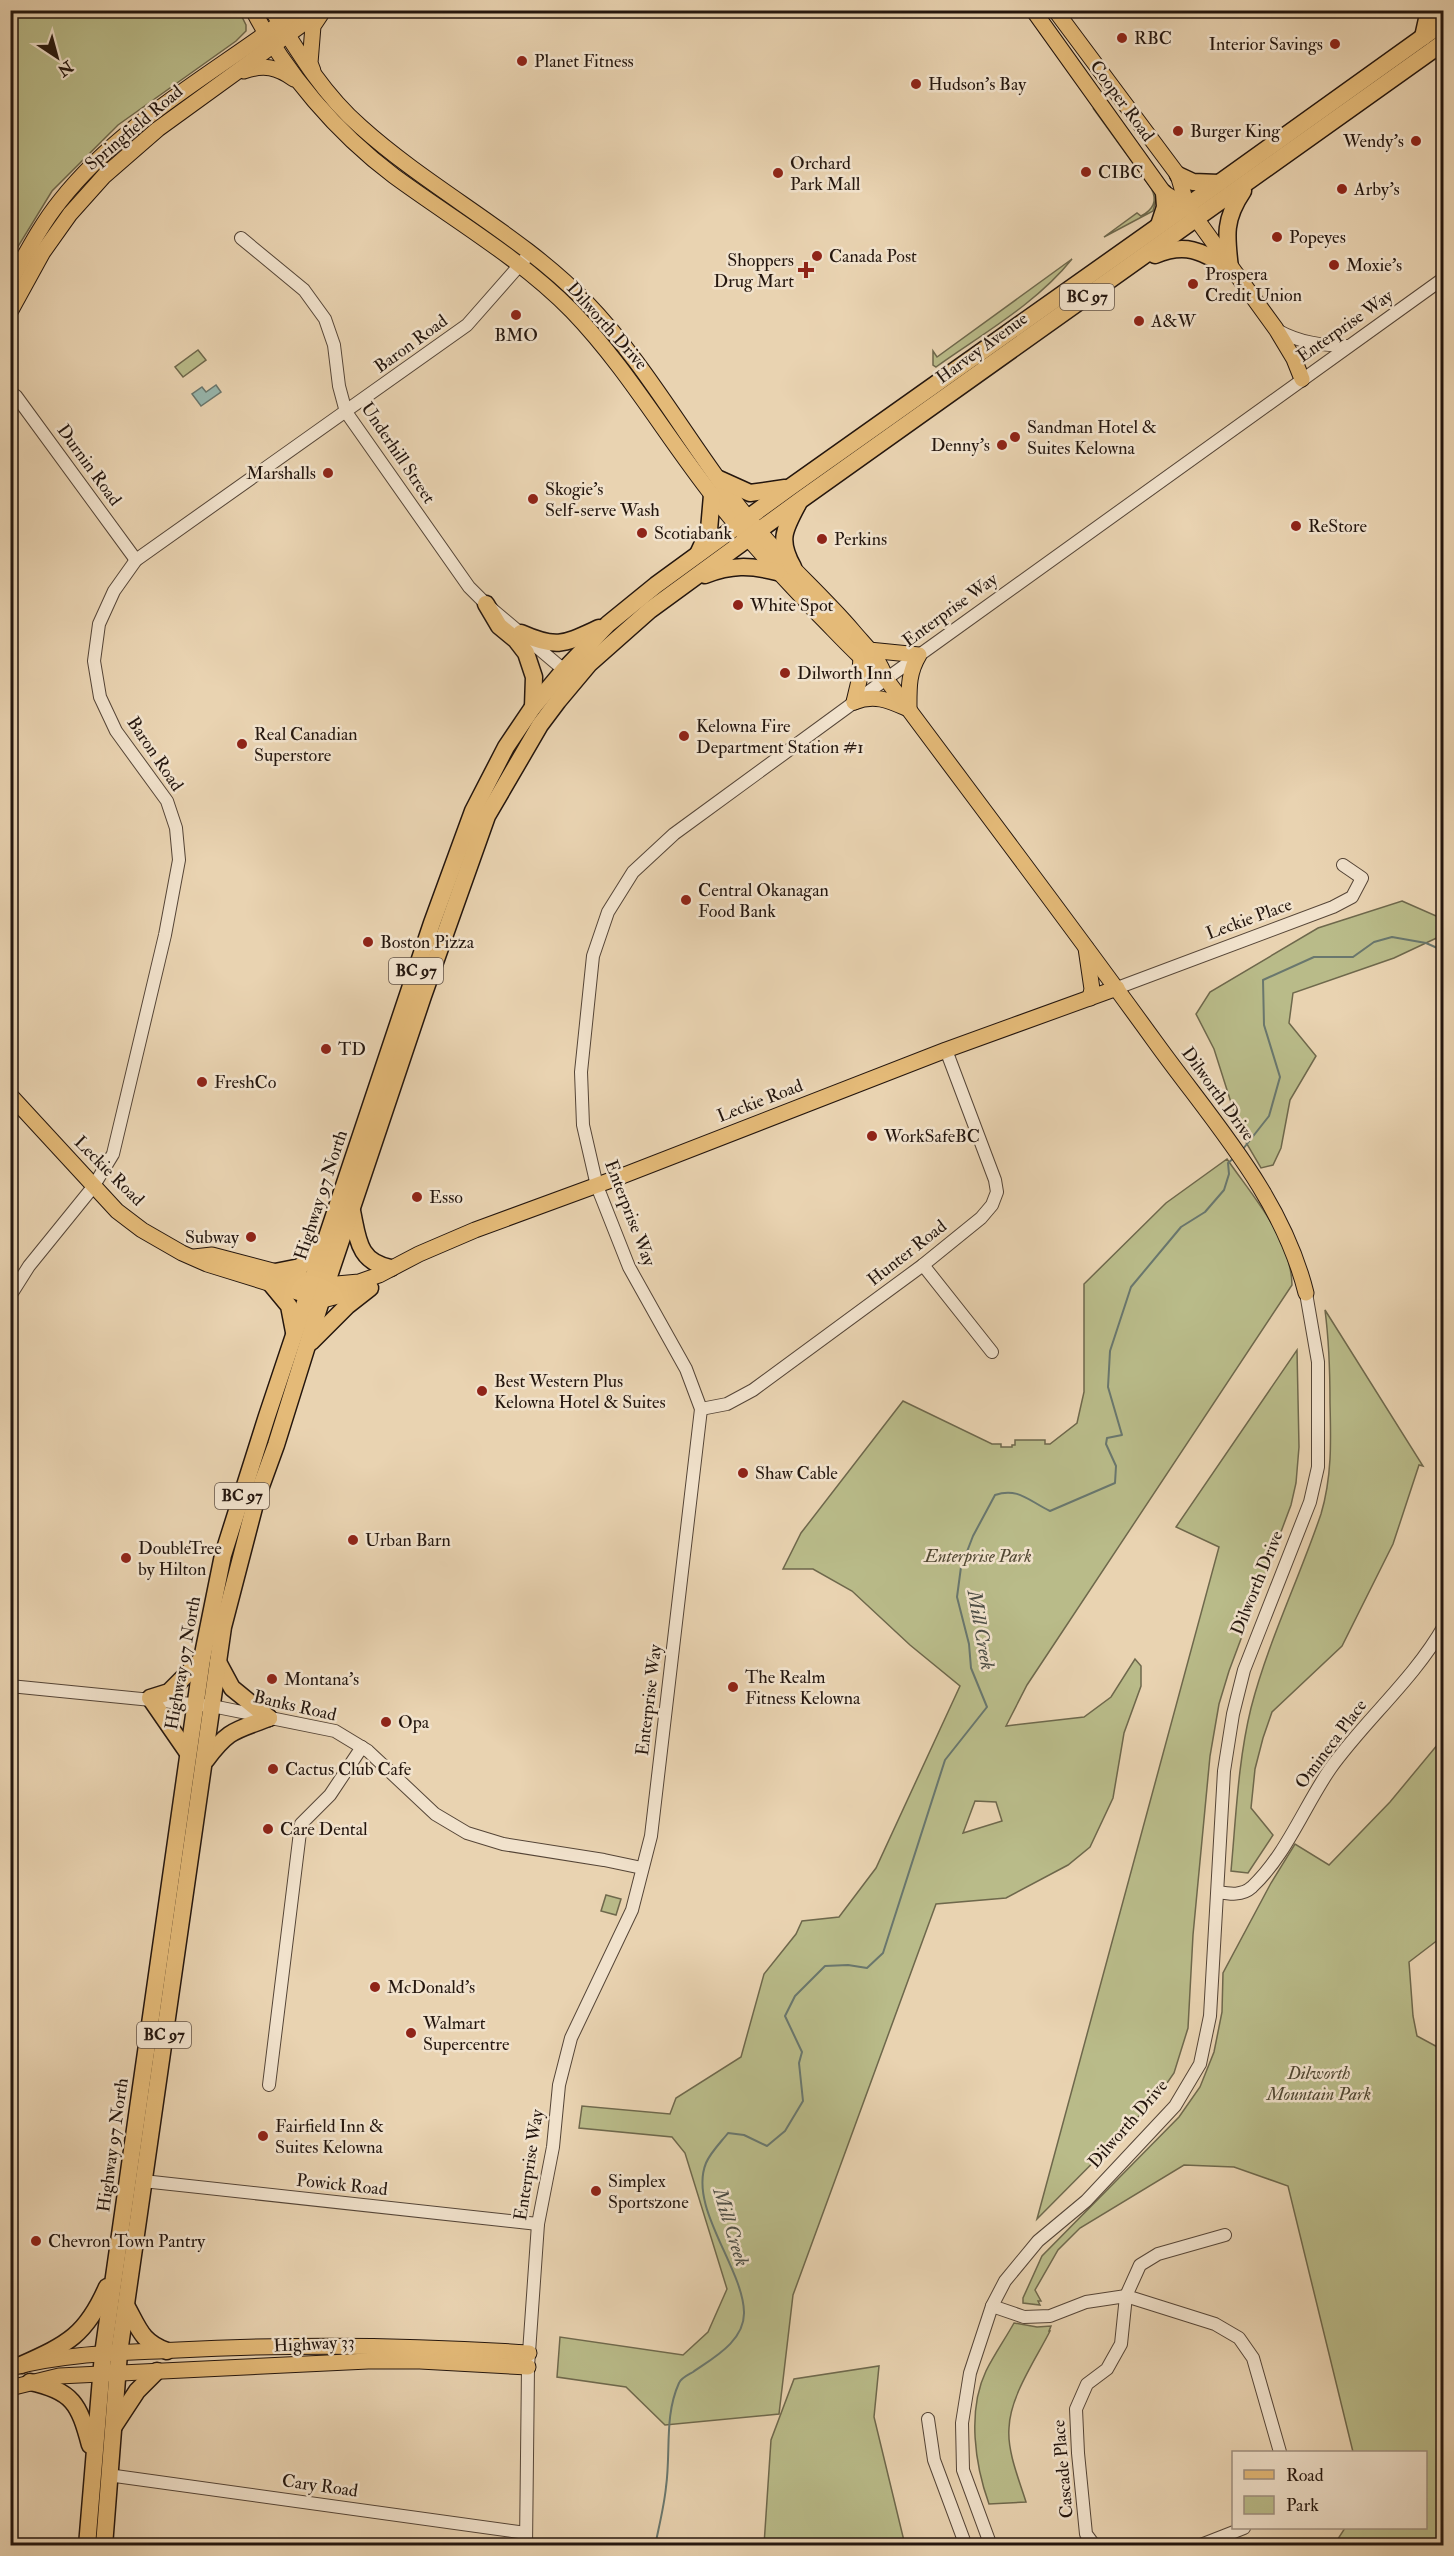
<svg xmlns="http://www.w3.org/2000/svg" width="1454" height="2556" viewBox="0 0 1454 2556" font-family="'IM FELL Double Pica',serif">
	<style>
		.green { fill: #b9bb89; stroke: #6e684c; stroke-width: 1.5; fill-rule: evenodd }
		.water { fill: #97b7ae; stroke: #69776e; stroke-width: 1.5 }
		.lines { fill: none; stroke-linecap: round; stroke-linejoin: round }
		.stream { stroke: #69776e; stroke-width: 2 }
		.minor-casing { stroke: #554537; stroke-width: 14 }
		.major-casing { stroke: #24160e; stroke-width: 17 }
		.highway-casing { stroke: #24160e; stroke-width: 19 }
		.minor { stroke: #f1e2cc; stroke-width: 12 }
		.major { stroke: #e4ba78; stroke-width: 15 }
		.highway { stroke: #e4ba78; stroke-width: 16 }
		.poi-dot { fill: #8f2418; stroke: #f1e2cc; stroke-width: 2 }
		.labels { text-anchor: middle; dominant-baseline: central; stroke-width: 5; stroke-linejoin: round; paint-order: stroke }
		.shield { fill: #f1e2cc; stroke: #625347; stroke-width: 1.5 }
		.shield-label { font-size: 16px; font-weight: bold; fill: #24160e }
		.poi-label { font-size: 18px; fill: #24160e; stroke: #f1e2cc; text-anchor: start }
		.street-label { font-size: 18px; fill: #24160e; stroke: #f1e2cc }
		.park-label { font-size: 18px; font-style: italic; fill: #514833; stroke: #f1e2cc }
		.water-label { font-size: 20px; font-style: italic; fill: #4c4e46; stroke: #f1e2cc }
	</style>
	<rect width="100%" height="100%" fill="#e9d3b1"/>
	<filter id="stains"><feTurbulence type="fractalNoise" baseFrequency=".00333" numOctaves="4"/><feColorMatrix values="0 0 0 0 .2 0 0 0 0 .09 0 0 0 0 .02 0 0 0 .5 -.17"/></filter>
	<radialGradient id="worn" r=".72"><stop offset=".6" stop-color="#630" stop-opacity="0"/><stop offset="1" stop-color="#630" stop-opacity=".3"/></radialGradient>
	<g class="green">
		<path d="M 10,11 L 239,11 L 246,25 L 246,31 L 236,41 L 118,125 L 52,191 L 11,258 Z"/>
		<path d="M 1093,108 L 1153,186 L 1157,196 L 1153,211 L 1104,237 L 1137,213 L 1141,216 C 1153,210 1158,201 1151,188 Z"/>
		<path d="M 1072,259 C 1036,304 982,334 936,367 L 933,365 L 933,351 L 937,357 Z"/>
		<path d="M 198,350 L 206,360 L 183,377 L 175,367 Z"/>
		<path d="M 1402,901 L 1443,919 L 1443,935 L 1394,958 L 1293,993 L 1289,1023 L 1316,1056 L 1290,1100 L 1281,1148 L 1273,1165 L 1261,1168 L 1241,1134 L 1214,1049 L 1196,1014 L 1210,992 L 1318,928 Z"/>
		<path d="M 1227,1159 C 1253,1197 1291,1238 1292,1285 L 1027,1685 L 1006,1726 L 1084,1717 L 1111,1697 L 1135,1659 L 1141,1666 L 1141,1686 L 1124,1733 L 1113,1798 L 1090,1847 L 1068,1865 L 1006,1898 L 936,1904 L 793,2295 L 779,2414 L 665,2425 L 626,2387 L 557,2377 L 560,2337 L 683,2355 L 708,2332 L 727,2289 L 685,2153 L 672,2137 L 579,2128 L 582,2106 L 670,2114 L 676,2098 L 741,2057 L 764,1974 L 796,1934 L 802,1921 L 839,1917 L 876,1868 L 960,1686 L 910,1645 L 852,1591 L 813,1569 L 783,1569 L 801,1533 L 903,1401 L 992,1444 L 1001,1444 L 1001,1447 L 1012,1447 L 1012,1445 L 1015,1445 L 1015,1440 L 1045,1440 L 1045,1444 L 1050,1444 L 1077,1423 L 1084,1392 L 1084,1284 L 1166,1203 ZM 975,1801 L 996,1802 L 1002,1821 L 963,1833 Z"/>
		<path d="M 1325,1310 L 1423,1466 L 1419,1465 L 1393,1544 L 1342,1646 L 1272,1712 L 1263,1738 L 1255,1769 L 1251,1808 L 1273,1835 L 1248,1873 L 1231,1871 C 1236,1817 1238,1761 1251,1708 C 1268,1642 1299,1579 1321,1514 C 1332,1477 1331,1441 1330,1403 C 1330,1372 1329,1341 1325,1310 Z"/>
		<path d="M 1297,1350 L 1299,1447 L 1296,1483 L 1291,1505 L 1229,1671 L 1219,1704 L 1210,1756 L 1193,1935 L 1188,2028 L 1174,2073 L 1156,2099 L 1037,2219 L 1219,1547 L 1176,1527 Z"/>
		<path d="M 1443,1738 L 1443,1936 L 1409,1962 L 1413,2016 L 1417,2036 L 1443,2050 L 1443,2545 L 1334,2545 L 1345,2528 L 1426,2528 L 1426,2452 L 1353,2452 L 1288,2186 L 1234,2167 L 1184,2165 L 1080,2228 L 1058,2250 L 1035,2290 L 1041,2301 L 1038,2301 L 1040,2305 L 1023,2303 L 1023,2298 L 1042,2256 L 1179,2117 L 1200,2087 L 1214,2052 L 1222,2012 L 1223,1973 L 1271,1883 L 1295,1844 L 1329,1865 L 1390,1802 Z"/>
		<path d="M 606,1895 L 621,1899 L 616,1915 L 601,1911 Z"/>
		<path d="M 1014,2323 L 1037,2327 L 1051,2326 L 1049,2331 L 1050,2331 C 1036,2359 1010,2396 1009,2428 C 1007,2452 1020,2482 1026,2502 L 989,2504 C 975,2465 967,2411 986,2371 C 994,2355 1005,2339 1014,2323 Z"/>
		<path d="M 879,2366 L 874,2417 L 905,2545 L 764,2545 L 771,2440 L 794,2379 Z"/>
	</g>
	<path class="water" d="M 216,385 L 221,392 L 201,406 L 192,394 L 202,387 L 206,392 Z"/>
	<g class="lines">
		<g class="stream">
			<path d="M 1243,1149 L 1269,1116 L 1280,1077 L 1264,1025 L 1263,980 L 1314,957 L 1353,957 L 1374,942 L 1392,937 L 1426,943 L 1444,951"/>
			<path d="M 655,2546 C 659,2526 664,2507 666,2487 C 671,2452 664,2416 679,2383 C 681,2378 688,2375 693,2372 C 713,2358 745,2341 744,2312 C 743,2268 688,2207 706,2163 C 710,2153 721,2142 728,2133 L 744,2135 L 767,2146 L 785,2131 L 803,2101 L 799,2063 L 802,2052 L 785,2016 L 795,1996 L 825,1966 L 848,1965 L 867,1968 L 883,1953 L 945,1760 L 987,1707 L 971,1668 L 969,1644 L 957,1597 L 961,1567 L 973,1536 L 995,1495 C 1018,1487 1029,1501 1050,1511 L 1115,1483 L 1116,1466 L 1106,1444 L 1107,1438 L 1122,1435 L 1108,1387 L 1110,1351 L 1131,1287 L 1181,1227 L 1205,1212 L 1224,1190 L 1229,1174 L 1228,1163 L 1235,1157"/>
		</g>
		<g class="minor-casing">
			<g id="minor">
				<path d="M 241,238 L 304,290 L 325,319 L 334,345 L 339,386 L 346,412 L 469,587 L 486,604 L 564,670"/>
				<path d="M 1277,330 C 1300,343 1321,345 1347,346"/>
				<path d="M 10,392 L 16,396 L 136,560"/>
				<path d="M 1117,988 L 1333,907 L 1352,897 L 1362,878 L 1343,865"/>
				<path d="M 923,1265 L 992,1352"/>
				<path d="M 10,1296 L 29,1266 L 93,1187 L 113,1154 L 165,935 L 179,860 L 176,828 L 167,801 L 116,731 L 100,697 L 94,661 L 99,624 L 114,591 L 136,560 L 467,325 L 525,259"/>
				<path d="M 701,1409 L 727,1404 L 753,1390 L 923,1265 L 981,1218 L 992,1205 L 997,1192 L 995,1180 L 946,1050"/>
				<path d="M 10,1686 L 212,1706 L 335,1731 L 368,1751 L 435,1814 L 467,1833 L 503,1844 L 604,1860 L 642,1868"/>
				<path d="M 1218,1892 C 1230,1894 1242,1896 1252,1887 C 1286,1855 1304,1807 1330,1769 C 1365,1720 1414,1679 1444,1626"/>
				<path d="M 269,2085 L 301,1824 L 330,1795 L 362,1747"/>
				<path d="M 143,2181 L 538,2224"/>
				<path d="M 992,2306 L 1024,2317 L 1050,2316 L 1086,2302 L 1126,2296 L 1215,2324 L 1239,2338 L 1253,2358 L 1280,2452"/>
				<path d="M 928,2419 L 934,2460 L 966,2546"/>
				<path d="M 108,2475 L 526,2533"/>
				<path d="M 526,2546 L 528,2367 L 538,2224 L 553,2147 L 559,2085 L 571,2038 L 632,1910 L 651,1836 L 701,1409 L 686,1369 L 629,1267 L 597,1186 L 583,1125 L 581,1072 L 593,956 L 608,912 L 633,872 L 674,834 L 886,679 L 1444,278"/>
				<path d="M 991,2546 L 963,2470 L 962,2423 L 970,2373 L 992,2306 L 1005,2281 L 1038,2241 L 1086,2201 L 1175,2106 L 1200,2064 L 1210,2016 L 1224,1771 L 1233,1714 L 1244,1670 L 1310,1502 L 1318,1467 L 1318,1362 L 1306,1293"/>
				<path d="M 1095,2546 L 1086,2534 L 1078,2453 L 1076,2409 L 1087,2384 L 1107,2369 L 1121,2344 L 1126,2296 L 1140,2265 L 1158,2254 L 1225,2235"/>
				<path d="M 1198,2546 L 1244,2528"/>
			</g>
		</g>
		<g class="major-casing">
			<g id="major">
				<path d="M 253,10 C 286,74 337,133 394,176 C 454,220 520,258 572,311 C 626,367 665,435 713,496 C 746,538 781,575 818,614 C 840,636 861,660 886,678"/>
				<path d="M 272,10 C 298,52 324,95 361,127 C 431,190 520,234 586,302 C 652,370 696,458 758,530 C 787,565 822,595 852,630 C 867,648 878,656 886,679 C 976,800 1067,920 1156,1043 C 1213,1122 1282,1196 1306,1293"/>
				<path d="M 1033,10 L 1164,193 L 1174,199"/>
				<path d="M 1055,10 L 1178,175 L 1187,206 L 1276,329 L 1294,359 L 1302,379"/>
				<path d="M 244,71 C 264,64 277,67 294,79"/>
				<path d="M 313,71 L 310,63 L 313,26 L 321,14"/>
				<path d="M 10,282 C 26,254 40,226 60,201 C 123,121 218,71 298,10"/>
				<path d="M 10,312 L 43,252 L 70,214 L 104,176 L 158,129 L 322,10"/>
				<path d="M 869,650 L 919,655 C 908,673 909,689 909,709"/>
				<path d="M 854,702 C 874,694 888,700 906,708"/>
				<path d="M 854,702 L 859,681 L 861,658"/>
				<path d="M 1086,948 L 1092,989 L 1090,998"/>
				<path d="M 10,1095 L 117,1211 L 142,1230 L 182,1253 L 207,1264 L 323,1300 L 368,1288"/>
				<path d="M 194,1257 L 212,1255 L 326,1285 L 359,1282 L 379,1275 L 419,1254 L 475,1230 L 622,1176 L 946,1050 L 1117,988"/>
				<path d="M 10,2368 C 65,2353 122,2353 178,2350 C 295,2344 411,2345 529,2353"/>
				<path d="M 10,2388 L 59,2376 L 368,2361 L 420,2361 L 528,2367"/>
			</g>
		</g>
		<g class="highway-casing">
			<g id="highway">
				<path d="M 1423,37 L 1429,10"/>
				<path d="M 1178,175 L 1193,182 L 1219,183"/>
				<path d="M 1159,225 L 1165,207 L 1164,193"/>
				<path d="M 1155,255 C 1187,242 1202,252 1230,268"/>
				<path d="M 1230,268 C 1226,235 1224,219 1243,191"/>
				<path d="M 719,479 L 750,493 L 785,488"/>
				<path d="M 698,554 L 709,530 L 712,495"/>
				<path d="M 793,567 C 778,540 784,530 798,504"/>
				<path d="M 705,575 C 731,565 750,565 777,572"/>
				<path d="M 486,604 L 499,626 L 516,640 L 526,653 L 534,677 L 533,707"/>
				<path d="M 521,633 C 557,649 564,644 599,628"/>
				<path d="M 352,1211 C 358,1239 358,1262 391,1268"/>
				<path d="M 275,1272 L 300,1267 L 321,1248"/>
				<path d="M 270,1283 L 289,1306 L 294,1332"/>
				<path d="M 311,1342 L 347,1306 L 370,1288"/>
				<path d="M 218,1662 L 232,1688 L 269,1718"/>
				<path d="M 188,1753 L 150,1698 L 169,1692 L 202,1659"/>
				<path d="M 206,1760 C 229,1729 235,1731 269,1718"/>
				<path d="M 127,2307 C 139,2329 142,2342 167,2351"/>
				<path d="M 21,2365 C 68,2344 86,2335 107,2287"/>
				<path d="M 30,2382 C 73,2391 79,2404 90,2445"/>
				<path d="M 114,2426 L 137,2391 L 157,2371"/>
				<path d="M 87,2546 L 103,2354 L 202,1659 L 223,1555 L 267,1416 L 432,923 L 473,811 L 506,747 L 533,707 L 564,670 L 608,624 L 656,585 L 789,488 L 1187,206 L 1444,22"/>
				<path d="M 104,2546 L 119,2353 L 223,1627 L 256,1500 L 276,1445 L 326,1285 L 423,996 L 487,816 L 540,725 L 558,701 L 589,664 L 650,610 L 802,499 L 1444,42"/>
			</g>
		</g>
		<use href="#minor" class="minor"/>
		<use href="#major" class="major"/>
		<use href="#highway" class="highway"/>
	</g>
	<g class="poi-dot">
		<circle cx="1122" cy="38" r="6"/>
		<circle cx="1335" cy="44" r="6"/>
		<circle cx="522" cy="61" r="6"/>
		<circle cx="916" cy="84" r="6"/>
		<circle cx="1178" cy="131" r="6"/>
		<circle cx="1416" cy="141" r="6"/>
		<circle cx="1086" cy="172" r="6"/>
		<circle cx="778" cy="173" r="6"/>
		<circle cx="1342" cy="189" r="6"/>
		<circle cx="1277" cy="237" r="6"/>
		<circle cx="817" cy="256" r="6"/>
		<circle cx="1334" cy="265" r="6"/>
		<path d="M803 261h6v6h6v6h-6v6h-6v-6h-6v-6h6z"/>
		<circle cx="1193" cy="284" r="6"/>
		<circle cx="516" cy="315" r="6"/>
		<circle cx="1139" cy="321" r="6"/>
		<circle cx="1015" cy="437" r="6"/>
		<circle cx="1002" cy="445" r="6"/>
		<circle cx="328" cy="473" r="6"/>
		<circle cx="533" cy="499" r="6"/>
		<circle cx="1296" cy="526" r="6"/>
		<circle cx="642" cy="533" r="6"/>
		<circle cx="822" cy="539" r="6"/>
		<circle cx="738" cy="605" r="6"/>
		<circle cx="785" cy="673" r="6"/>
		<circle cx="684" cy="736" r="6"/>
		<circle cx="242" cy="744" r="6"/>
		<circle cx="686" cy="900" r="6"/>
		<circle cx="368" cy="942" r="6"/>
		<circle cx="326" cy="1049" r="6"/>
		<circle cx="202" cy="1082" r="6"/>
		<circle cx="872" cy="1136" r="6"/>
		<circle cx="417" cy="1197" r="6"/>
		<circle cx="251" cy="1237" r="6"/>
		<circle cx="482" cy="1391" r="6"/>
		<circle cx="743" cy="1473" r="6"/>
		<circle cx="353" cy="1540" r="6"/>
		<circle cx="126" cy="1558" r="6"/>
		<circle cx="272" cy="1679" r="6"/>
		<circle cx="733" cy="1687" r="6"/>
		<circle cx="386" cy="1722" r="6"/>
		<circle cx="273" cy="1769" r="6"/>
		<circle cx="268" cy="1829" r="6"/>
		<circle cx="375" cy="1987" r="6"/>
		<circle cx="411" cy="2033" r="6"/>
		<circle cx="263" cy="2136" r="6"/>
		<circle cx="596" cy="2191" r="6"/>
		<circle cx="36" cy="2241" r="6"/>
	</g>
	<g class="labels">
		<g class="shield">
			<rect x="1060" y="284" width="54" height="26" rx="4.5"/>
			<rect x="389" y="958" width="54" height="26" rx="4.5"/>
			<rect x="215" y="1483" width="54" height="26" rx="4.5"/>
			<rect x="137" y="2022" width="54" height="26" rx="4.5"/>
		</g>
		<g class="shield-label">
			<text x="1087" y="297">BC 97</text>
			<text x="416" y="971">BC 97</text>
			<text x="242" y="1496">BC 97</text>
			<text x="164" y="2035">BC 97</text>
		</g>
		<g class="poi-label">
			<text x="1134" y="38">RBC</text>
			<text x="1323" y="44" text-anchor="end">Interior Savings</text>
			<text x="534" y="61">Planet Fitness</text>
			<text x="928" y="84">Hudson's Bay</text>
			<text x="1190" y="131">Burger King</text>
			<text x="1404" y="141" text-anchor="end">Wendy's</text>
			<text x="790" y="163">Orchard<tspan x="790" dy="21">Park Mall</tspan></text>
			<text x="1098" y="172">CIBC</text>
			<text x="1354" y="189">Arby's</text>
			<text x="1289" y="237">Popeyes</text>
			<text x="829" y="256">Canada Post</text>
			<text x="794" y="260" text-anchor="end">Shoppers<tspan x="794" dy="21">Drug Mart</tspan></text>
			<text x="1346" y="265">Moxie's</text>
			<text x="1205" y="274">Prospera<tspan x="1205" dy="21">Credit Union</tspan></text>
			<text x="1151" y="321">A&amp;W</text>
			<text x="516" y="335" text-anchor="middle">BMO</text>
			<text x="1027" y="427">Sandman Hotel &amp;<tspan x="1027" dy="21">Suites Kelowna</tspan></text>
			<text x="990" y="445" text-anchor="end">Denny's</text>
			<text x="316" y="473" text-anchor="end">Marshalls</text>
			<text x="545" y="489">Skogie's<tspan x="545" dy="21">Self-serve Wash</tspan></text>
			<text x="1308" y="526">ReStore</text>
			<text x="654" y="533">Scotiabank</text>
			<text x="834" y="539">Perkins</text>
			<text x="750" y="605">White Spot</text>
			<text x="797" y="673">Dilworth Inn</text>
			<text x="696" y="726">Kelowna Fire<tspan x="696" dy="21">Department Station #1</tspan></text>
			<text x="254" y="734">Real Canadian<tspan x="254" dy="21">Superstore</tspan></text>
			<text x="698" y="890">Central Okanagan<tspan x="698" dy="21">Food Bank</tspan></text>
			<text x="380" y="942">Boston Pizza</text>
			<text x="338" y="1049">TD</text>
			<text x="214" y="1082">FreshCo</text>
			<text x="884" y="1136">WorkSafeBC</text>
			<text x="429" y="1197">Esso</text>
			<text x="239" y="1237" text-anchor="end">Subway</text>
			<text x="494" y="1381">Best Western Plus<tspan x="494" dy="21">Kelowna Hotel &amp; Suites</tspan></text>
			<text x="755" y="1473">Shaw Cable</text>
			<text x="365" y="1540">Urban Barn</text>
			<text x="138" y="1548">DoubleTree<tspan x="138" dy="21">by Hilton</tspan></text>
			<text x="745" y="1677">The Realm<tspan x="745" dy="21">Fitness Kelowna</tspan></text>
			<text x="284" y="1679">Montana's</text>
			<text x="398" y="1722">Opa</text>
			<text x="285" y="1769">Cactus Club Cafe</text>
			<text x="280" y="1829">Care Dental</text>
			<text x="387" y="1987">McDonald's</text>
			<text x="423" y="2023">Walmart<tspan x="423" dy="21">Supercentre</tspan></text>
			<text x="275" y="2126">Fairfield Inn &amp;<tspan x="275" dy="21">Suites Kelowna</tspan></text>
			<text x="608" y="2181">Simplex<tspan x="608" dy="21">Sportszone</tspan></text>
			<text x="48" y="2241">Chevron Town Pantry</text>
		</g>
		<g class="street-label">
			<text transform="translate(1122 101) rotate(54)">Cooper Road</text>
			<text transform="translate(134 128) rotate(-40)">Springfield Road</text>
			<text transform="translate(607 326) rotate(48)">Dilworth Drive</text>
			<text transform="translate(1345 326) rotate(-35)">Enterprise Way</text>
			<text transform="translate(411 344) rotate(-36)">Baron Road</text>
			<text transform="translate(982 348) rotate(-36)">Harvey Avenue</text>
			<text transform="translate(398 453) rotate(56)">Underhill Street</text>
			<text transform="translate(89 465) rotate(54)">Durnin Road</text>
			<text transform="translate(950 610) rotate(-36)">Enterprise Way</text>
			<text transform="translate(155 754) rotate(56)">Baron Road</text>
			<text transform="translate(1249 919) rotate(-20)">Leckie Place</text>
			<text transform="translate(1218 1094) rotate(54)">Dilworth Drive</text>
			<text transform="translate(760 1101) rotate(-21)">Leckie Road</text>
			<text transform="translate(109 1171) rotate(45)">Leckie Road</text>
			<text transform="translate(321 1195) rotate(-72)">Highway 97 North</text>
			<text transform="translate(630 1213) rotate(69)">Enterprise Way</text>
			<text transform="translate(907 1253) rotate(-38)">Hunter Road</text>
			<text transform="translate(1257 1583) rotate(-68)">Dilworth Drive</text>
			<text transform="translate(183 1663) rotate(-80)">Highway 97 North</text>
			<text transform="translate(649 1700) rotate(-83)">Enterprise Way</text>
			<text transform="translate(295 1706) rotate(13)">Banks Road</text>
			<text transform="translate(1331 1744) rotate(-53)">Omineca Place</text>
			<text transform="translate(1128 2124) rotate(-49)">Dilworth Drive</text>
			<text transform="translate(113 2145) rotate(-82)">Highway 97 North</text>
			<text transform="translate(529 2165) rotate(-81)">Enterprise Way</text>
			<text transform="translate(342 2185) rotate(6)">Powick Road</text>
			<text transform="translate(314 2344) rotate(-3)">Highway 33</text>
			<text transform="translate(1063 2469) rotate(-95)">Cascade Place</text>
			<text transform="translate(320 2486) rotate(8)">Cary Road</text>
		</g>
		<g class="park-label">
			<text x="978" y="1556">Enterprise Park</text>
			<text x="1319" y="2073">Dilworth<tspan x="1319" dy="21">Mountain Park</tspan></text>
		</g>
		<g class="water-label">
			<text transform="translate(981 1630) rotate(80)">Mill Creek</text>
			<text transform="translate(731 2227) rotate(73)">Mill Creek</text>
		</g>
	</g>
	<rect width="1454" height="2556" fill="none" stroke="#e9d3b1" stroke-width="36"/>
	<rect x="12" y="12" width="1430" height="2532" fill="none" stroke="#24160e" stroke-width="3"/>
	<rect x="18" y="18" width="1418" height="2520" fill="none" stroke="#24160e" stroke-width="1.5"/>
	<rect x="1232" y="2451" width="195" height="78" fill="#f1e2cc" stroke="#9f9080" stroke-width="1.5"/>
	<rect x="1244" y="2470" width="30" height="9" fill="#e4ba78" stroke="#9f9080" stroke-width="1.5"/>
	<text x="1286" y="2481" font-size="18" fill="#24160e">Road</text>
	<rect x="1244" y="2496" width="30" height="18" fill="#b9bb89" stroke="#9f9080" stroke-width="1.5"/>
	<text x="1286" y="2511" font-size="18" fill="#24160e">Park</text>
	<g transform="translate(57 57) rotate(144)" stroke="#f1e2cc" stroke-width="4.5" paint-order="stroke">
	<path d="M0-4.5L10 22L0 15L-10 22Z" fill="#24160e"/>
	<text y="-9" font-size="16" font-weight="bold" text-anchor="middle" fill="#24160e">N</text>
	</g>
	<rect width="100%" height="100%" filter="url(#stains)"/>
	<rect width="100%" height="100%" fill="url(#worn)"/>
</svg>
